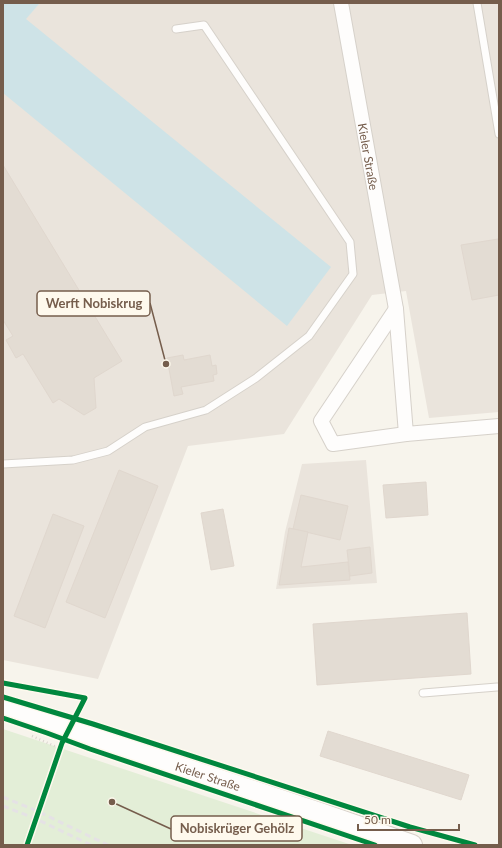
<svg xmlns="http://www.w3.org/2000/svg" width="502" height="848" viewBox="0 0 502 848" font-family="Lato,sans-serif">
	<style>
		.industrial { fill: #eae4dc }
		.green { fill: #e3eed7 }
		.water { fill: #cee3e7 }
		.building { fill: #e3dcd3; stroke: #e0d7ce }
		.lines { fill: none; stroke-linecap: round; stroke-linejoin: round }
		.lane-casing { stroke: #d6d1ca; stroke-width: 9 }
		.street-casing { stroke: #d6d1ca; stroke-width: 16 }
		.secondary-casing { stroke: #d7d1ca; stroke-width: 22 }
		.path { stroke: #dad4ce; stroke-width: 2.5; stroke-dasharray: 1 3; stroke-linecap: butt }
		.lane { stroke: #fefdfc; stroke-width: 7 }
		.street { stroke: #fefdfc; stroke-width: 14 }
		.secondary { stroke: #fefdfc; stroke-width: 20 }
		.rail { stroke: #e5e2e5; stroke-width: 3; stroke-dasharray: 6 4; stroke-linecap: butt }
		.cycleway-casing { stroke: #fef9ed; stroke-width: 8 }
		.cycleway { stroke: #00873e; stroke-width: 5 }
		.labels { text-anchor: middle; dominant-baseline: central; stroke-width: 3; stroke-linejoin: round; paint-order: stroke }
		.street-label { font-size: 12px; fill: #755d4c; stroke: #fef9ed }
		.leader { fill: none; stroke: #755d4c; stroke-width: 1.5 }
		.callout-dot { fill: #755d4c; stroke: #fef9ed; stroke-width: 1.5 }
		.callout { fill: #fef9ed; stroke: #755d4c; stroke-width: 1.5 }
		.callout-label { font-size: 13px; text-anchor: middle; font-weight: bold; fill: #755d4c }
	</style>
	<rect width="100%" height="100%" fill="#f7f4ec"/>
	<g class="industrial">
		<path d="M 40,3 L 499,3 L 499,412 L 429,418 L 406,291 L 372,295 L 284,434 L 188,446 L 98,679 L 3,660 L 3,45 L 26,18 Z"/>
		<path d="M 366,460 L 377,583 L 276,589 L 285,532 L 302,464 Z"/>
	</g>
	<path class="green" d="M 3,729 L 352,845 L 3,845 Z"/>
	<path class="water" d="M 3,3 L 40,3 L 26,19 L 331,267 L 287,326 L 3,93 Z"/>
	<g class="building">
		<path d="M 3,165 L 122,361 L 94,378 L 96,408 L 84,415 L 59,399 L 53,403 L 23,354 L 16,358 L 6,340 L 13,336 L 3,320 Z"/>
		<path d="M 498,239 L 499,246 L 499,295 L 472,300 L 461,245 Z"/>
		<path d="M 183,355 L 184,360 L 210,355 L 212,366 L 216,365 L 217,374 L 213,375 L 214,381 L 181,387 L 183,394 L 174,396 L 167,358 Z"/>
		<path d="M 119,470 L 158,486 L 105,618 L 66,602 Z"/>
		<path d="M 426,482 L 428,515 L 386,518 L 383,485 Z"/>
		<path d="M 301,495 L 348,506 L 340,540 L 293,529 Z"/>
		<path d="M 223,509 L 234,566 L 211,570 L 201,513 Z"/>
		<path d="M 53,514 L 84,526 L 45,628 L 14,616 Z"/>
		<path d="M 289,528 L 308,532 L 301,567 L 348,562 L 350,580 L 279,585 Z"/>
		<path d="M 370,547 L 372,573 L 350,576 L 347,550 Z"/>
		<path d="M 467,613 L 471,674 L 317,685 L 313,624 Z"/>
		<path d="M 328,731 L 469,775 L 461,800 L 320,756 Z"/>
	</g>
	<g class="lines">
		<g class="lane-casing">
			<g id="lane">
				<path d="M 477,3 L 499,134"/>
				<path d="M 3,464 L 73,460 L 108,451 L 145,427 L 206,410 L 256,378 L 309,336 L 353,274 L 350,242 L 204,25 L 176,29"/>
				<path d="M 423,693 L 497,687 L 499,687"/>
			</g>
		</g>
		<g class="street-casing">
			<g id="street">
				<path id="s1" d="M 341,3 L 396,309 L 406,434 L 499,426"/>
				<path d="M 396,309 L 321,421 L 333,444 L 406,434"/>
			</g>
		</g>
		<g class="secondary-casing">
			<g id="secondary">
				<path id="s2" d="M 3,708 L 323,814 L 412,845"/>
			</g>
		</g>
		<g class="path">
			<path d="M 3,683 L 85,698 L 83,701"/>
			<path d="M 32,736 L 61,749"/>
			<path d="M 27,845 L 62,744"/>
		</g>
		<use href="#lane" class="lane"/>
		<use href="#street" class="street"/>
		<use href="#secondary" class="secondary"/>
		<g class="rail">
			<path d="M 3,797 L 37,811 L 108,845"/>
			<path d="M 3,806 L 34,818 L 91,845"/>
		</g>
		<g class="cycleway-casing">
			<g id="cycleway">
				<path d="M 3,683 L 85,698 L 62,743 L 27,845"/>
				<path d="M 3,697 L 93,724 L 410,827 L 475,845"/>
				<path d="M 3,718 L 47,733 L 90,749 L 375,845"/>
			</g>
		</g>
		<use href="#cycleway" class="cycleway"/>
	</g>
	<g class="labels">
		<g class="street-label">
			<text stroke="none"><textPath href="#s1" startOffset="156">Kieler Straße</textPath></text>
			<text stroke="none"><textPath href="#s2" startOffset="216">Kieler Straße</textPath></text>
		</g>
	</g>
	<path class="leader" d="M166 364L150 303M112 802L171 829"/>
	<g class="callout-dot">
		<circle cx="166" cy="364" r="4"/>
		<circle cx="112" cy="802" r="4"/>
	</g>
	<g class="callout">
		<rect x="37" y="291" width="113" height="25" rx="4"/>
		<rect x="171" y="816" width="131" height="25" rx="4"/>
	</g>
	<g class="callout-label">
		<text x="94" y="308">Werft Nobiskrug</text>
		<text x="237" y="833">Nobiskrüger Gehölz</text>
	</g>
	<rect width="502" height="848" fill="none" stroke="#755d4c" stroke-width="8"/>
	<path d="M358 824v6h101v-6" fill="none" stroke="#755d4c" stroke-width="2"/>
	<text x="364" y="824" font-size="12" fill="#755d4c" stroke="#fef9ed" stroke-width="3" paint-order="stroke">50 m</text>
</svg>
